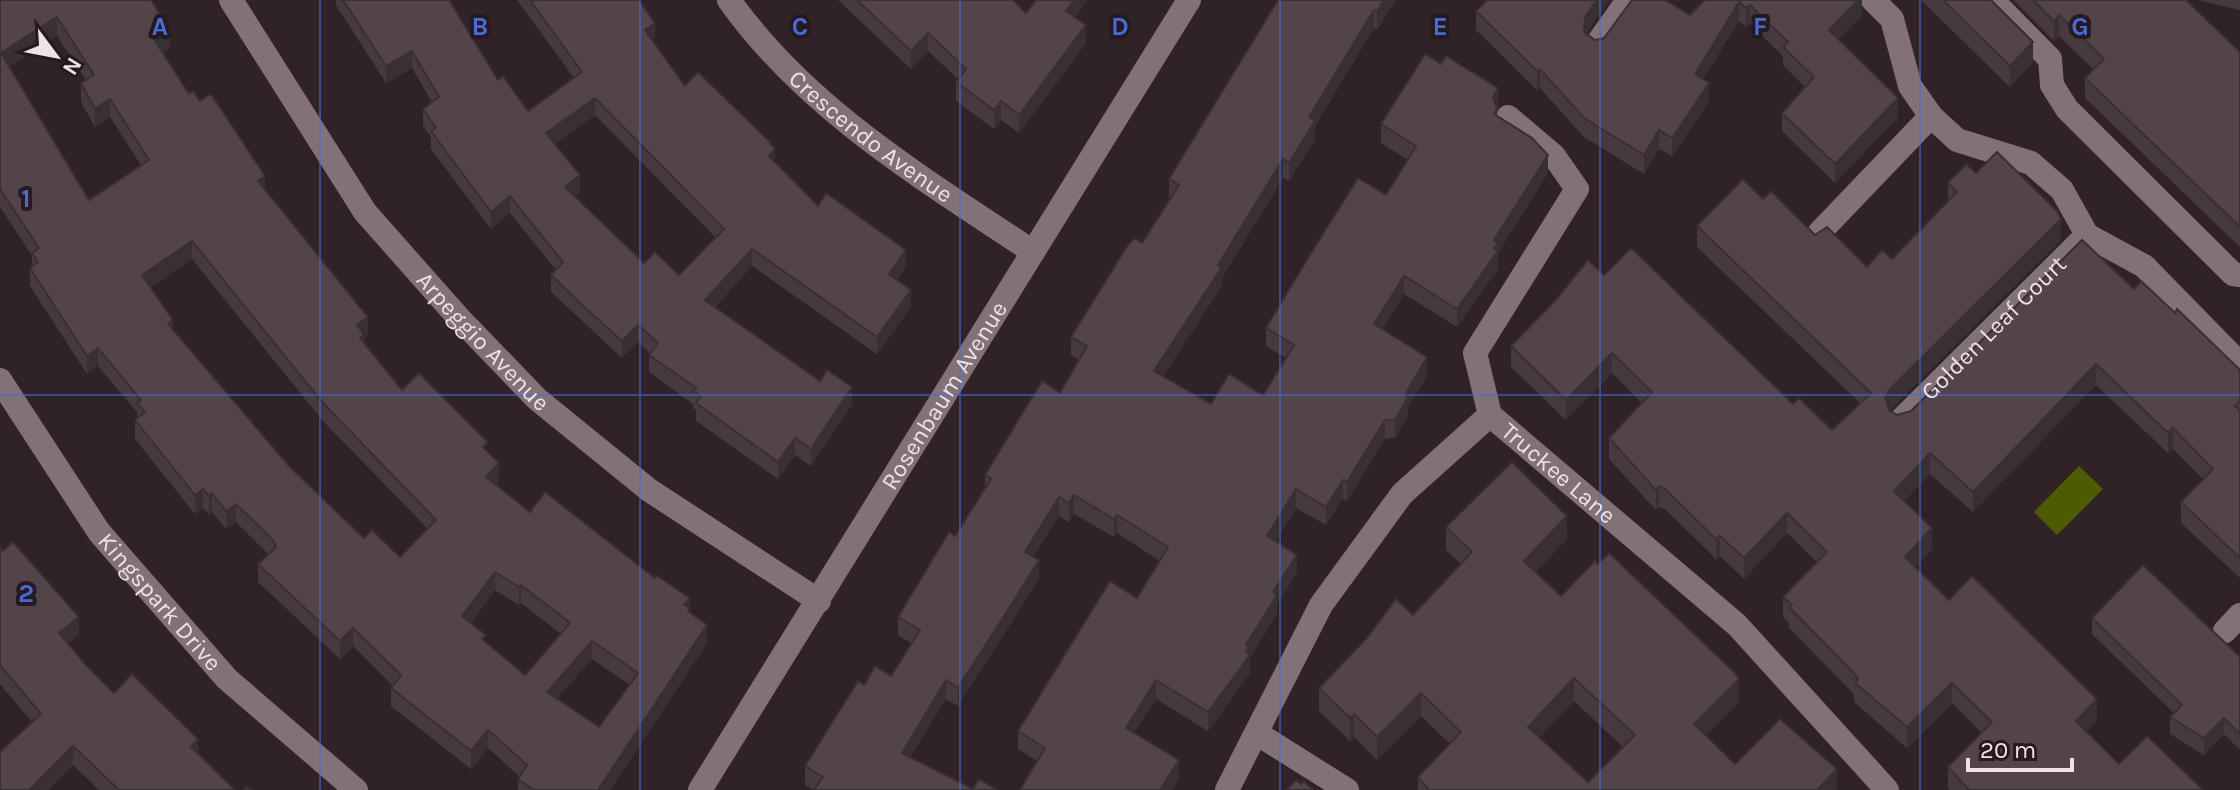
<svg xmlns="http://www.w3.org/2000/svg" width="2240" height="790" viewBox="0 0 2240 790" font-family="Karla,sans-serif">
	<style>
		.water { fill: #4e5b00 }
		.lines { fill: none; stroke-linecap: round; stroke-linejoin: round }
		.minor { stroke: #827277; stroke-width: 24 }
		.wall { fill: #473a3f; fill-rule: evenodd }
		.shaded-wall { fill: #393033 }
		.building { fill: #524449; stroke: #393033; stroke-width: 2; fill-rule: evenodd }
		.grid { fill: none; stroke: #466cdb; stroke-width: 2; stroke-opacity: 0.55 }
		.labels { text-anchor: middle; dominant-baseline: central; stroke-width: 8; stroke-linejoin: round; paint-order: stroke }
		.street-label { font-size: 24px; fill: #ece3e6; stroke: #261a1e }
		.grid-label { font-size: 26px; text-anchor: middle; font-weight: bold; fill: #466cdb; stroke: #261a1e; stroke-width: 8; stroke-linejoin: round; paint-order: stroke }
	</style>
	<rect width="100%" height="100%" fill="#302328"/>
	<path class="water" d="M 2079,466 L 2103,489 L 2057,535 L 2034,512 Z"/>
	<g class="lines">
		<g class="minor">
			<path id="s1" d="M 231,0 L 365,212 L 457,316 L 537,399 L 649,490 L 819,601"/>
			<path id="s2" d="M 729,0 C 806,109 924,179 1033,252"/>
			<path d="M 1873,0 L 1892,19 L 1910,86 L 1931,116 L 1957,140 L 2031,163 L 2062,190 L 2087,235 L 2144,266 L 2240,364"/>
			<path d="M 1992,0 L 2050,59 L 2052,85 L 2067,109 L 2233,274 L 2240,275"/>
			<path d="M 1597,44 L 1628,0"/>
			<path d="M 1820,232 L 1931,116"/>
			<path id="s3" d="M 0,380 L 99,532 L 227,679 L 356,790"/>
			<path id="s4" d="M 1490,415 L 1737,625 L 1887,790"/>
			<path d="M 1490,415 L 1475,353 L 1577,189 L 1554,156 L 1508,117"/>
			<path id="s5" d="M 1900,421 L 2087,235"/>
			<path d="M 2225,631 L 2240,615"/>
			<path d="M 1258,734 L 1347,790"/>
			<path id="s6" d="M 700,790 L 1189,0"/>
			<path d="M 1227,790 L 1321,605 L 1402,494 L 1490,415"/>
		</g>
	</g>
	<g class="wall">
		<path d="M 0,0 L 170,48 L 163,52 L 189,94 L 265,191 L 368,335 L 364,338 L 364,343 L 402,390 L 488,452 L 499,481 L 496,485 L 530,512 L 655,578 L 690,598 L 690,613 L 707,643 L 610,790 L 518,790 L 518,779 L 520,777 L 488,748 L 471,769 L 391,706 L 391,688 L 393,686 L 353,646 L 340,659 L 258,582 L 258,564 L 268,554 L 236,522 L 226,529 L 212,512 L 209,514 L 203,508 L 195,514 L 135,439 L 135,420 L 137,419 L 137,412 L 98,366 L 87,374 L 30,286 L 30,268 L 32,267 L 32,256 L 0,207 ZM 57,36 L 86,80 L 81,83 L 81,102 L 95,127 L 110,117 L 141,165 L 89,200 L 9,66 ZM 192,259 L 322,420 L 428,529 L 400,557 L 364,538 L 289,466 L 173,331 L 150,288 ZM 495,590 L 519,605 L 521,603 L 561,634 L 525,675 L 486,643 L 471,623 ZM 592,659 L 630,685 L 599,727 L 557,698 Z"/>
		<path d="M 336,0 L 449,0 L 498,80 L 528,111 L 574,78 L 517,0 L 639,0 L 655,40 L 653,41 L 685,86 L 775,162 L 818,206 L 906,267 L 897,279 L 911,307 L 877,354 L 752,266 L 715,307 L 852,404 L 811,466 L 795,455 L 778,479 L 696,421 L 696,410 L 693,408 L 693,404 L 649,372 L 649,355 L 650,353 L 638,342 L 622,358 L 551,292 L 551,275 L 556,270 L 510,213 L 491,229 L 431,149 L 431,137 L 423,126 L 423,109 L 432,102 L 412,68 L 386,83 L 336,5 ZM 595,115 L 716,238 L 679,275 L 644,263 L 574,196 L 580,192 L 555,144 Z"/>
		<path d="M 838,0 L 1013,0 L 1026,13 L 1075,17 L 1086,43 L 1019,133 L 1001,120 L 994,129 L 956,101 L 956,82 L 958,79 L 928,51 L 911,69 Z"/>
		<path d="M 1278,0 L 1396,0 L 1377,30 L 1374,28 L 1315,126 L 1315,140 L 1289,181 L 1283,178 L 1222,278 L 1222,286 L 1163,376 L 1211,404 L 1263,395 L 1286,358 L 1266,346 L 1266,328 L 1386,195 L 1408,160 L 1381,143 L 1381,124 L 1498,106 L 1497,117 L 1548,173 L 1498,253 L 1498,269 L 1457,327 L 1404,294 L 1382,329 L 1427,376 L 1408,408 L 1408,416 L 1395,438 L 1385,439 L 1347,501 L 1343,498 L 1326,525 L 1296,508 L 1275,541 L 1297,573 L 1277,604 L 1277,614 L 1250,658 L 1250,673 L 1208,731 L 1156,699 L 1134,733 L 1179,779 L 1172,790 L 1020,790 L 1037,761 L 1018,749 L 1018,731 L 1137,598 L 1160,561 L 1117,533 L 1114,537 L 1074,514 L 1069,522 L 1059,516 L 1033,557 L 1039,579 L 958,706 L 946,699 L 910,757 L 973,789 L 997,790 L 814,790 L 805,785 L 805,766 L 864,685 L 891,676 L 911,643 L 898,635 L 898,617 L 955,536 L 985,488 L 985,475 L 1060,393 L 1079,360 L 1071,355 L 1071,337 L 1142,243 L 1170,198 L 1169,197 L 1169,179 Z"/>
		<path d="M 1705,0 L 1862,0 L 1862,15 L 1838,39 L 1898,117 L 1835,183 L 1782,131 L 1782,113 L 1805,87 L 1783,65 L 1783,56 L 1750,24 L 1746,27 L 1739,21 L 1703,79 L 1709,101 L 1672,156 L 1659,149 L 1644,174 L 1584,137 L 1540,88 L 1537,90 L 1476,30 L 1476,11 L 1586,34 L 1595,40 L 1690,15 Z"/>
		<path d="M 1921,0 L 1991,0 L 2033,63 L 2010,87 Z"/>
		<path d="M 2013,0 L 2186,0 L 2240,52 L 2240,247 L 2085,98 L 2085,78 L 2093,69 L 2059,36 L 2054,41 Z"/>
		<path d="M 2198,0 L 2240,0 L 2240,10 Z"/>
		<path d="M 1976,173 L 2061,240 L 1889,411 L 1897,415 L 1911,411 L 2134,289 L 2175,313 L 2240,370 L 2240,578 L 2181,523 L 2181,502 L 2203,479 L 2173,449 L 2168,453 L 2096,385 L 1973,512 L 1930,474 L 1904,501 L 1932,549 L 1915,567 L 1949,600 L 2097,720 L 2086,731 L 2119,764 L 2203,790 L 1950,790 L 1948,788 L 1948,767 L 1982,733 L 1952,703 L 1907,748 L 1855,703 L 1853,693 L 1789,628 L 1789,623 L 1783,617 L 1783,597 L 1817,562 L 1787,533 L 1744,579 L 1720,556 L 1716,559 L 1665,509 L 1659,507 L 1656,510 L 1609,459 L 1609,438 L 1642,403 L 1612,373 L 1566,420 L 1511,367 L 1511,346 L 1604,275 L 1832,430 L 1860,403 L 1697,247 L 1697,226 L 1763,199 L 1815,235 L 1867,267 L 1892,259 L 1948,202 L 1948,183 Z"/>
		<path d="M 1446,527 L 1567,539 L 1535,572 L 1561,596 L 1739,702 L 1706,735 L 1735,764 L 1837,790 L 1418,790 L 1418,777 L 1450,744 L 1421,716 L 1377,760 L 1354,737 L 1350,741 L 1319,711 L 1319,688 L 1413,615 L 1461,564 L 1446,550 ZM 1574,701 L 1623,747 L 1588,782 L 1539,737 Z"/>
		<path d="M 0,547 L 79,635 L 68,644 L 85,664 L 114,693 L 198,754 L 235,790 L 99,790 L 73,765 L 48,790 L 0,790 L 32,722 L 0,684 Z"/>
		<path d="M 2092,618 L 2240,657 L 2240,750 L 2224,734 L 2204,755 L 2170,734 L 2170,717 L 2174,713 L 2092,634 Z"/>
	</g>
	<g class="shaded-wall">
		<path d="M 1074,0 L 1088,0 L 1066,30 L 1066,11 Z"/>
		<path d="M 1384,0 L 1396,0 L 1377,30 L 1377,12 Z"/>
		<path d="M 1597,0 L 1610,0 L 1585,35 L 1584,51 L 1585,17 Z"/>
		<path d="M 1858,0 L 1862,0 L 1862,15 L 1829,49 L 1829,30 Z"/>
		<path d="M 1739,2 L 1739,21 L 1695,92 L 1695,74 Z"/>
		<path d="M 1750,5 L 1750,24 L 1746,27 L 1746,8 Z"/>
		<path d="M 1374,10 L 1374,28 L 1315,126 L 1315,140 L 1289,181 L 1289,163 L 1309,117 Z"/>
		<path d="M 2059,15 L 2059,36 L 2054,41 L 2054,21 Z"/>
		<path d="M 57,17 L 57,36 L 1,71 L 1,53 Z"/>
		<path d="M 655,23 L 655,40 L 645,47 L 645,30 Z"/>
		<path d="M 1086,25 L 1086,43 L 1019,133 L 1019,115 Z"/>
		<path d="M 170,30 L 170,48 L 154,57 L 154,39 Z"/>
		<path d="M 928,33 L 928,51 L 911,69 L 911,51 Z"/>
		<path d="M 2033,42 L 2033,63 L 2010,87 L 2010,66 Z"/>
		<path d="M 412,51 L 412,68 L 386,83 L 386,66 Z"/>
		<path d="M 1540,69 L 1540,88 L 1537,90 L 1537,71 Z"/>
		<path d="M 1709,83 L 1709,101 L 1672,156 L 1672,138 Z"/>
		<path d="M 1498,88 L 1498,106 L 1493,115 L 1493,97 Z"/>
		<path d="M 595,98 L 595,115 L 546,150 L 546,133 Z"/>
		<path d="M 1898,98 L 1898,117 L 1835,183 L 1835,164 Z"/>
		<path d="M 110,99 L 110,117 L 95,127 L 95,109 Z"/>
		<path d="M 1001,101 L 1001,120 L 994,129 L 994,110 Z"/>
		<path d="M 1659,130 L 1659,149 L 1644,174 L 1644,155 Z"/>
		<path d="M 775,149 L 775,166 L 769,156 Z"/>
		<path d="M 1548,155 L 1548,173 L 1498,253 L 1498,269 L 1457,327 L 1457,309 L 1494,240 Z"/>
		<path d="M 1283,159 L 1283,178 L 1222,278 L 1222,286 L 1154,389 L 1154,371 Z"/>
		<path d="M 580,175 L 580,192 L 565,204 L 565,187 Z"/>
		<path d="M 265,176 L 265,195 L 258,181 Z"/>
		<path d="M 510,196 L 510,213 L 491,229 L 491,212 Z"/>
		<path d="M 2061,219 L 2061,240 L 1889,410 L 1885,397 L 1889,390 Z"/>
		<path d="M 192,241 L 192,259 L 142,293 L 142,275 Z"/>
		<path d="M 752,249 L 752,266 L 705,317 L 705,300 Z"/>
		<path d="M 906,250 L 906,267 L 889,291 L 889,274 Z"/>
		<path d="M 1404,276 L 1404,294 L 1374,343 L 1374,324 Z"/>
		<path d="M 911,290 L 911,307 L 877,354 L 877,337 Z"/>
		<path d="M 368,317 L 368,335 L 364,338 L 364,352 L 357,325 Z"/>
		<path d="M 173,320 L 173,338 L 168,324 Z"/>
		<path d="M 638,325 L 638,342 L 622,358 L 622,341 Z"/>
		<path d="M 98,348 L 98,366 L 87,374 L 87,356 Z"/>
		<path d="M 1612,353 L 1612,373 L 1566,420 L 1566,400 Z"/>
		<path d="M 1427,357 L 1427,376 L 1408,408 L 1408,416 L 1395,438 L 1395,420 L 1405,395 Z"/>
		<path d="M 2096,364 L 2096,385 L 1973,512 L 1973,492 Z"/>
		<path d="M 852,387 L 852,404 L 811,466 L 811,449 Z"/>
		<path d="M 1385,420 L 1385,439 L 1347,501 L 1347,482 Z"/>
		<path d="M 2173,428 L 2173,449 L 2168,453 L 2168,433 Z"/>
		<path d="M 795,438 L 795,455 L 778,479 L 778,462 Z"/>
		<path d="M 1930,453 L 1930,474 L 1894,512 L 1894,491 Z"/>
		<path d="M 499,463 L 499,481 L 486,495 L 486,477 Z"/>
		<path d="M 1343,480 L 1343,498 L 1326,525 L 1326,507 Z"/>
		<path d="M 1659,486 L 1659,507 L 1656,510 L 1656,490 Z"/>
		<path d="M 203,489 L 203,508 L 195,514 L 195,495 Z"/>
		<path d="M 1296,489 L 1296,508 L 1267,555 L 1267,536 Z"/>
		<path d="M 212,493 L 212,512 L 209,514 L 209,496 Z"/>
		<path d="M 1074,495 L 1074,514 L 1069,522 L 1069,503 Z"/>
		<path d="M 1059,497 L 1059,516 L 1025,570 L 1025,552 Z"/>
		<path d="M 236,504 L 236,522 L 226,529 L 226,511 Z"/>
		<path d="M 1787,513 L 1787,533 L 1744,579 L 1744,558 Z"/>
		<path d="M 1117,515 L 1117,533 L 1114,537 L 1114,519 Z"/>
		<path d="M 1567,516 L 1567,539 L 1524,584 L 1524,561 Z"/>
		<path d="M 1932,528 L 1932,549 L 1905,578 L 1905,557 Z"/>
		<path d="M 1720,536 L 1720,556 L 1716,559 L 1716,539 Z"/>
		<path d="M 1297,555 L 1297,573 L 1277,604 L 1277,614 L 1250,658 L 1250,673 L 1208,731 L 1208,712 L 1246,645 L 1273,592 Z"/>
		<path d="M 1039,560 L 1039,579 L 958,706 L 958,688 Z"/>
		<path d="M 495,572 L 495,590 L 462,634 L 462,616 Z"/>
		<path d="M 521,585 L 521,603 L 519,605 L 519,587 Z"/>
		<path d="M 690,598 L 690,626 L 684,605 Z"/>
		<path d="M 79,617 L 79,635 L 59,652 L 59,633 Z"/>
		<path d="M 707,625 L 707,643 L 610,790 L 598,790 Z"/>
		<path d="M 353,628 L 353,646 L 340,659 L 340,641 Z"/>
		<path d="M 592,641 L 592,659 L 547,710 L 547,692 Z"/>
		<path d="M 1574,678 L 1574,701 L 1528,750 L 1528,727 Z"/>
		<path d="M 1739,679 L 1739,702 L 1694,747 L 1694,724 Z"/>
		<path d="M 946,680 L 946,699 L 902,771 L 902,753 Z"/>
		<path d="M 1156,680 L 1156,699 L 1126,746 L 1126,728 Z"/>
		<path d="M 1952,683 L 1952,703 L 1907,748 L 1907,727 Z"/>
		<path d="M 1421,693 L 1421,716 L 1377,760 L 1377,737 Z"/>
		<path d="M 2097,699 L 2097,720 L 2076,742 L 2076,721 Z"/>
		<path d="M 1354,714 L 1354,737 L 1350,741 L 1350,718 Z"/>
		<path d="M 2224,718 L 2224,734 L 2204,755 L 2204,738 Z"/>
		<path d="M 488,730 L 488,748 L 471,769 L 471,751 Z"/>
		<path d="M 198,739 L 198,758 L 191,747 Z"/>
		<path d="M 73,746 L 73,765 L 48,790 L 29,790 Z"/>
		<path d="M 1179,760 L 1179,779 L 1172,790 L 1160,790 Z"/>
		<path d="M 1837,769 L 1837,790 L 1817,790 Z"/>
	</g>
	<g class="building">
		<path d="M 0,0 L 151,0 L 170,30 L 154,39 L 189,94 L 193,91 L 200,101 L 211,94 L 265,176 L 258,181 L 368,317 L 357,325 L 364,334 L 360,338 L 402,390 L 419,373 L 488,442 L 483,447 L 499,463 L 486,477 L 530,512 L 545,492 L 655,578 L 656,575 L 690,598 L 684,605 L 690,608 L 688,611 L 707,625 L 598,790 L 534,790 L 518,779 L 527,765 L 488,730 L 471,751 L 391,688 L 401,675 L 353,628 L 340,641 L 258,564 L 276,547 L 273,540 L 236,504 L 226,511 L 212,493 L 209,496 L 203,489 L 195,495 L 135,420 L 145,412 L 137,403 L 141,400 L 98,348 L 87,356 L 30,268 L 38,262 L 32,253 L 39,248 L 0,189 ZM 57,17 L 94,75 L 81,83 L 95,109 L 110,99 L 149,160 L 89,200 L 1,53 ZM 192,241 L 322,402 L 436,520 L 400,557 L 372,530 L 364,538 L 289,466 L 168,324 L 173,320 L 142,275 ZM 495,572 L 519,587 L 521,585 L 570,623 L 525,675 L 482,639 L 486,635 L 462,616 ZM 592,641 L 638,673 L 599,727 L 547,692 Z"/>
		<path d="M 343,0 L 449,0 L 498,80 L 503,76 L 528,111 L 582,72 L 530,0 L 639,0 L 655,23 L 645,30 L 685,86 L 698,72 L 768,140 L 775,149 L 769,156 L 818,206 L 826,193 L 906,250 L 889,274 L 911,290 L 877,337 L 752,249 L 705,300 L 820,381 L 827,370 L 852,387 L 811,449 L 795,438 L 778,462 L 696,403 L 701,396 L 693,391 L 696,388 L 649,355 L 658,343 L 638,325 L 622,341 L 582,305 L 551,275 L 563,262 L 510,196 L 491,212 L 431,131 L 436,128 L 423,109 L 439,97 L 412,51 L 386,66 ZM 595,98 L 724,229 L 679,275 L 655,252 L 644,263 L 565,187 L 580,175 L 546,133 Z"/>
		<path d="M 857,0 L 1013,0 L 1026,13 L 1036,0 L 1074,0 L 1066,11 L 1086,25 L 1019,115 L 1001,101 L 994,110 L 956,82 L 966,69 L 928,33 L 911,51 Z"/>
		<path d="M 1278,0 L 1384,0 L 1377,12 L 1374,10 L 1309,117 L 1315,121 L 1289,163 L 1283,159 L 1218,265 L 1222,267 L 1154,371 L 1211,404 L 1229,374 L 1263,395 L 1294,345 L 1266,328 L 1308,258 L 1358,178 L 1386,195 L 1416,146 L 1381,124 L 1425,54 L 1441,64 L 1446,56 L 1498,88 L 1493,97 L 1497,109 L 1494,114 L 1532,138 L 1548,155 L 1494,240 L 1498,243 L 1494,248 L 1498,251 L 1457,309 L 1404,276 L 1374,324 L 1427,357 L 1405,395 L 1408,397 L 1395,420 L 1385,420 L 1347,482 L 1343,480 L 1326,507 L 1296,489 L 1267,536 L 1297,555 L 1273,592 L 1277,595 L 1246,645 L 1249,647 L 1246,652 L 1250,655 L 1208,712 L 1156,680 L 1126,728 L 1179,760 L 1160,790 L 1020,790 L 1045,748 L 1018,731 L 1110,581 L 1137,598 L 1168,547 L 1117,515 L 1114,519 L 1074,495 L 1069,503 L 1059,497 L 1025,552 L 1039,560 L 1013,602 L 958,688 L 946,680 L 902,753 L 973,789 L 979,779 L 997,790 L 814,790 L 823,777 L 805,766 L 858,681 L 864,685 L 875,666 L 891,676 L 920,630 L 898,617 L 949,532 L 955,536 L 991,479 L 985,475 L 1042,381 L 1060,393 L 1087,346 L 1071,337 L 1128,245 L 1135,238 L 1142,243 L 1179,185 L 1169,179 Z"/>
		<path d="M 1487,0 L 1597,0 L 1585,17 L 1584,32 L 1595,40 L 1604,38 L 1632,0 L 1665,0 L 1690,15 L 1705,0 L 1858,0 L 1829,30 L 1898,98 L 1835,164 L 1782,113 L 1814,77 L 1783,47 L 1788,42 L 1750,5 L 1746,8 L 1739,2 L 1695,74 L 1709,83 L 1672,138 L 1659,130 L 1644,155 L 1584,118 L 1540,69 L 1537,71 L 1476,11 Z"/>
		<path d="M 1943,0 L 1991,0 L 2033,42 L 2010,66 Z"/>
		<path d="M 2033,0 L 2186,0 L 2240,52 L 2240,227 L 2085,78 L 2104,59 L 2059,15 L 2054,21 Z"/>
		<path d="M 1997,152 L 2057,211 L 2061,219 L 1889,390 L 1885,397 L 1889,410 L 1897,415 L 1911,411 L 2082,240 L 2134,289 L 2141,281 L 2175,313 L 2177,309 L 2240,370 L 2240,401 L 2235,406 L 2240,411 L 2240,558 L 2181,502 L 2213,469 L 2173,428 L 2168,433 L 2096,364 L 1973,492 L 1930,453 L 1894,491 L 1932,528 L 1905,557 L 1949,600 L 1972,576 L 2097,699 L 2076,721 L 2119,764 L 2147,736 L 2203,790 L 1969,790 L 1948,767 L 1992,722 L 1952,683 L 1907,727 L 1855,683 L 1858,679 L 1853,672 L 1789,607 L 1792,605 L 1783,597 L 1827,552 L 1787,513 L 1744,558 L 1720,536 L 1716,539 L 1665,489 L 1659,486 L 1656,490 L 1609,438 L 1652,392 L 1612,353 L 1566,400 L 1511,346 L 1555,301 L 1588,260 L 1604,275 L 1631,248 L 1793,404 L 1799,398 L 1832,430 L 1871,393 L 1697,226 L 1743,179 L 1763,199 L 1771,191 L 1815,235 L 1827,227 L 1867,267 L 1882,250 L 1892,259 L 1957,192 L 1948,183 L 1966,164 L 1976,173 Z"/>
		<path d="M 1512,462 L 1567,516 L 1524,561 L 1561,596 L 1595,561 L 1598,564 L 1609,553 L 1733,671 L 1739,679 L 1694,724 L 1735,764 L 1780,719 L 1837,769 L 1817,790 L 1429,790 L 1418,777 L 1461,732 L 1421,693 L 1377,737 L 1354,714 L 1350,718 L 1319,688 L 1366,639 L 1396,599 L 1413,615 L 1472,552 L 1446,527 ZM 1574,678 L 1635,735 L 1588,782 L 1528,727 Z"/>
		<path d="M 13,542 L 79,617 L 59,633 L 85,664 L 114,693 L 132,674 L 198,739 L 191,747 L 235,790 L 119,790 L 73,746 L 29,790 L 0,790 L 0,752 L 41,714 L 0,665 L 0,547 L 3,551 Z"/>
		<path d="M 2143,565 L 2240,657 L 2240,734 L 2224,718 L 2204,738 L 2170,717 L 2182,705 L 2092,618 Z"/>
		<path d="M 1296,780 L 1301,784 L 1304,781 L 1313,790 L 1287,790 Z"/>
		<path d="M 247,786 L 252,790 L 243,790 Z"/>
	</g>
	<path class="grid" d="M 320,0 L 320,790M 640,0 L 640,790M 960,0 L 960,790M 1280,0 L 1280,790M 1600,0 L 1600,790M 1920,0 L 1920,790M 0,395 L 2240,395"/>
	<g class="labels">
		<g class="street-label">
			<text stroke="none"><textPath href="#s2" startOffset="198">Crescendo Avenue</textPath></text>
			<text stroke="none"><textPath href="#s5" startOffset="132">Golden Leaf Court</textPath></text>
			<text stroke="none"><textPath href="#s1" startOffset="426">Arpeggio Avenue</textPath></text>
			<text stroke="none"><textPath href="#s6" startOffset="464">Rosenbaum Avenue</textPath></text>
			<text stroke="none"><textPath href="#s4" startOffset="90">Truckee Lane</textPath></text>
			<text stroke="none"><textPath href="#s3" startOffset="274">Kingspark Drive</textPath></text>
		</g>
	</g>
	<g class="grid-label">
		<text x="160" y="35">A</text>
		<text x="480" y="35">B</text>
		<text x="800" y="35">C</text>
		<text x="1120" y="35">D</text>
		<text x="1440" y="35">E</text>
		<text x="1760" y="35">F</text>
		<text x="2080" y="35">G</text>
		<text x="26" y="207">1</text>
		<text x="26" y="602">2</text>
	</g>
	<g transform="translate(56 56) rotate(122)" stroke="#261a1e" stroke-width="6" paint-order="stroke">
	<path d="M0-6L14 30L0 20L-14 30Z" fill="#ece3e6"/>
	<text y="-12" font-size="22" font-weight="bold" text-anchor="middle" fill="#ece3e6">N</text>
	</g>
	<path d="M1968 758v12h104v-12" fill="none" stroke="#ece3e6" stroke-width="4"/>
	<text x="1980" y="758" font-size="24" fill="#ece3e6" stroke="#261a1e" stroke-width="6" paint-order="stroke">20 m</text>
</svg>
